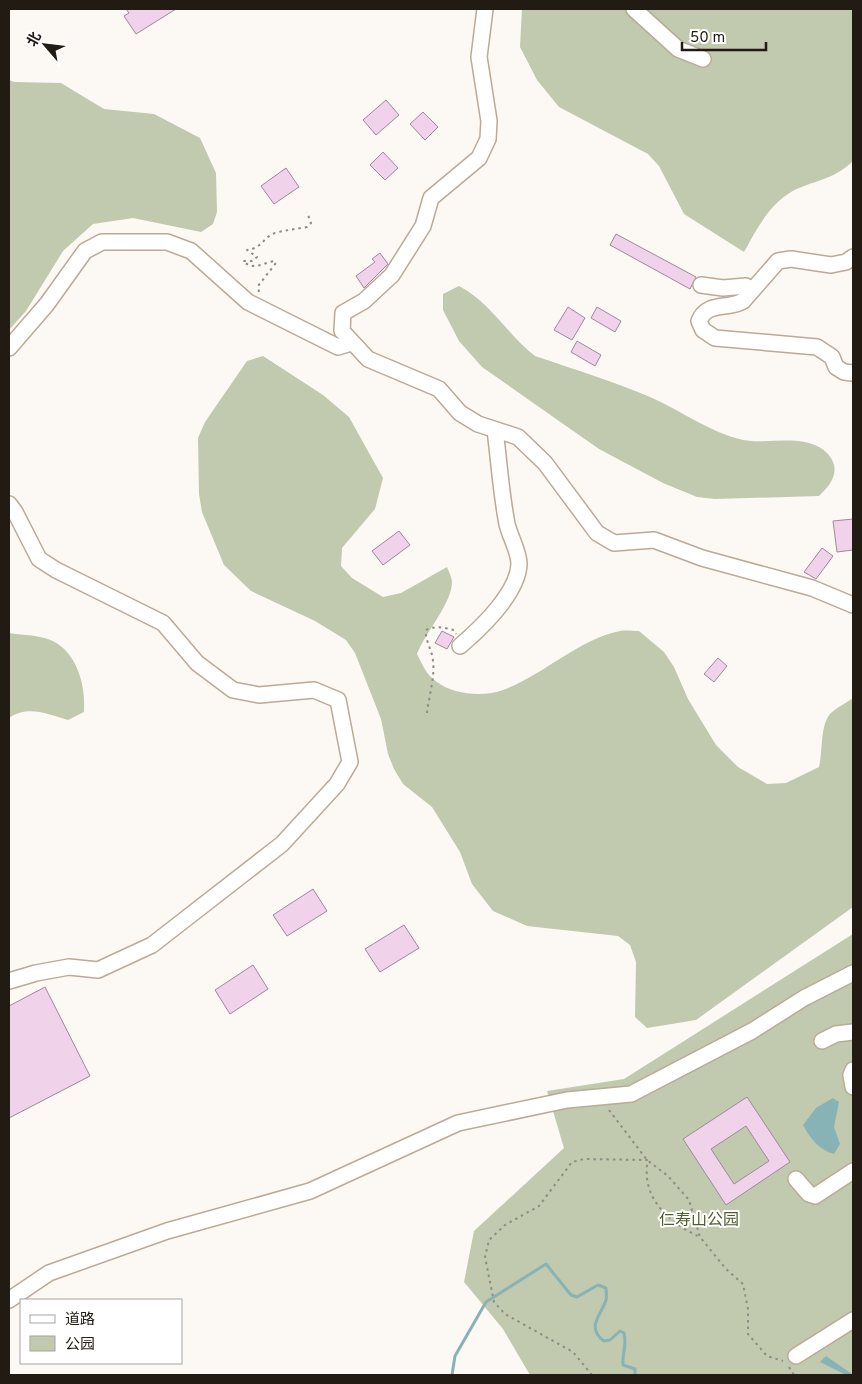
<svg xmlns="http://www.w3.org/2000/svg" width="862" height="1384" viewBox="0 0 862 1384" font-family="Overpass,'Noto Sans SC',sans-serif">
	<style>
		.green { fill: #c1c9ae }
		.water { fill: #87b3b7 }
		.lines { fill: none; stroke-linecap: round; stroke-linejoin: round }
		.stream { stroke: #87b3b7; stroke-width: 3 }
		.building { fill: #f0d2eb; stroke: #9d899a; fill-rule: evenodd }
		.minor-casing { stroke: #bbaa96; stroke-width: 18 }
		.path { stroke: #908b85; stroke-width: 2; stroke-dasharray: 2.5 4; stroke-linecap: butt }
		.minor { stroke: #fff; stroke-width: 15 }
		.labels { text-anchor: middle; dominant-baseline: central; stroke-width: 4; stroke-linejoin: round; paint-order: stroke }
		.park-label { font-size: 16px; fill: #505e2a; stroke: #fff }
	</style>
	<rect width="100%" height="100%" fill="#fcf8f4"/>
	<g class="green">
		<path d="M 522,9 L 853,9 L 853,161 C 835,178 821,179 799,188 C 771,200 758,227 744,252 L 684,214 L 659,166 L 648,154 L 559,107 L 537,80 L 520,47 Z"/>
		<path d="M 9,80 L 14,82 L 61,83 L 104,109 L 154,114 L 200,138 L 216,173 L 217,212 L 213,224 L 201,232 L 133,218 L 93,224 L 63,251 L 26,311 L 9,330 Z"/>
		<path d="M 459,286 C 491,303 507,334 535,356 C 573,369 613,381 650,397 C 682,411 709,432 743,440 C 770,445 807,432 828,454 C 842,470 831,485 819,496 L 715,499 L 697,497 L 663,483 L 599,449 L 482,367 L 459,341 L 443,310 L 443,294 Z"/>
		<path d="M 263,356 L 323,395 L 349,417 L 383,478 L 375,509 L 342,548 L 341,566 L 352,578 L 383,597 L 401,593 L 447,567 C 449,572 452,578 452,582 C 452,603 425,633 417,654 C 422,664 427,676 437,682 C 453,695 485,697 503,690 C 542,676 579,639 620,631 C 625,630 633,631 639,631 L 664,652 L 674,667 L 688,699 L 716,745 L 738,767 L 767,784 L 786,783 L 819,767 C 823,751 820,726 830,714 C 836,708 846,703 853,698 L 853,907 L 696,1020 L 647,1028 L 635,1017 L 636,962 L 630,945 L 618,936 L 527,926 L 493,911 L 472,884 L 460,852 L 432,807 L 403,784 L 394,769 L 388,754 L 381,719 L 355,653 L 346,640 L 315,621 L 251,591 L 224,565 L 202,512 L 199,494 L 198,438 L 205,422 L 247,361 Z"/>
		<path d="M 9,633 C 22,635 36,635 48,639 C 77,649 86,686 84,712 L 68,720 C 47,714 28,705 9,718 Z"/>
		<path d="M 853,934 L 853,1375 L 530,1375 L 503,1329 L 464,1282 L 474,1231 L 564,1148 L 547,1091 L 624,1079 Z"/>
	</g>
	<g class="water">
		<path d="M 833,1098 L 839,1102 L 834,1127 L 840,1144 L 834,1154 C 819,1150 810,1138 803,1125 L 816,1108 Z"/>
		<path d="M 826,1356 L 852,1374 L 852,1375 L 846,1375 L 820,1362 Z"/>
	</g>
	<g class="lines">
		<path class="stream" d="M 452,1375 L 455,1356 L 486,1302 L 546,1264 L 571,1295 L 577,1297 L 598,1285 L 606,1288 C 606,1292 607,1297 606,1300 C 602,1314 585,1327 604,1341 L 610,1340 L 620,1331 L 624,1333 C 627,1347 622,1353 623,1365 L 635,1369 L 635,1375"/>
	</g>
	<g class="building">
		<path d="M 126,9 L 176,9 L 136,34 L 124,16 L 129,13 Z"/>
		<path d="M 386,100 L 399,115 L 376,135 L 363,120 Z"/>
		<path d="M 423,112 L 438,127 L 425,140 L 410,124 Z"/>
		<path d="M 383,152 L 398,168 L 385,180 L 370,165 Z"/>
		<path d="M 286,168 L 299,187 L 274,204 L 261,186 Z"/>
		<path d="M 616,234 L 696,277 L 690,289 L 610,245 Z"/>
		<path d="M 380,253 L 388,264 L 364,288 L 356,276 L 375,262 L 372,259 Z"/>
		<path d="M 568,307 L 585,318 L 572,340 L 554,330 Z"/>
		<path d="M 597,307 L 621,321 L 615,332 L 591,318 Z"/>
		<path d="M 577,341 L 601,355 L 595,366 L 571,352 Z"/>
		<path d="M 853,519 L 853,550 L 837,552 L 833,521 Z"/>
		<path d="M 399,531 L 410,545 L 383,565 L 372,551 Z"/>
		<path d="M 822,548 L 833,556 L 816,579 L 804,572 Z"/>
		<path d="M 442,631 L 454,637 L 447,649 L 435,643 Z"/>
		<path d="M 718,658 L 727,666 L 714,682 L 704,674 Z"/>
		<path d="M 313,889 L 327,911 L 287,936 L 273,915 Z"/>
		<path d="M 404,925 L 419,948 L 380,972 L 365,949 Z"/>
		<path d="M 253,965 L 268,989 L 230,1014 L 215,990 Z"/>
		<path d="M 45,987 L 90,1076 L 9,1118 L 9,1006 Z"/>
		<path d="M 747,1097 L 790,1162 L 726,1205 L 683,1139 ZM 746,1126 L 769,1161 L 734,1184 L 711,1149 Z"/>
	</g>
	<g class="lines">
		<g class="minor-casing">
			<g id="minor">
				<path d="M 485,9 L 479,57 L 489,121 L 488,139 L 479,158 L 431,198 L 423,226 L 392,275 L 364,301 L 343,313 L 342,331 L 368,359 L 439,389 L 460,413 L 478,424 L 518,437 L 545,463 L 597,533 L 614,543 L 654,540 L 702,558 L 812,588 L 853,605"/>
				<path d="M 634,9 L 678,49 L 703,59"/>
				<path d="M 853,257 L 846,262 L 831,265 L 791,259 L 778,261 L 743,301 C 728,310 707,301 699,321 L 703,330 L 715,338 L 817,347 L 832,357 L 836,367 L 844,372 L 853,373"/>
				<path d="M 701,285 L 723,288 L 746,286 L 751,290"/>
				<path d="M 9,348 L 47,304 L 85,251 L 102,242 L 167,242 L 191,251 L 248,302 L 338,347 L 351,343"/>
				<path d="M 9,504 L 15,512 L 39,559 L 56,570 L 163,623 L 197,663 L 233,690 L 259,695 L 314,690 L 338,700 L 350,762 L 337,784 L 282,844 L 152,945 L 98,970 L 69,967 L 36,973 L 9,981"/>
				<path d="M 460,646 C 481,628 518,593 519,564 C 519,551 510,537 507,524 C 501,493 499,461 495,430"/>
				<path d="M 822,1041 L 836,1034 L 853,1032"/>
				<path d="M 853,1070 L 851,1075 L 853,1087"/>
				<path d="M 796,1179 L 809,1194 L 815,1196 L 853,1171"/>
				<path d="M 9,1300 L 49,1273 L 167,1231 L 310,1191 L 458,1123 L 567,1100 L 631,1094 L 752,1031 L 804,998 L 853,973"/>
				<path d="M 796,1356 L 853,1320"/>
			</g>
		</g>
		<g class="path">
			<path d="M 259,292 L 258,286 L 276,263 L 274,261 C 263,263 253,271 243,261 L 252,261 L 257,257 L 247,250 C 263,248 263,237 275,233 C 286,230 296,229 307,227 L 311,223 L 307,212"/>
			<path d="M 427,713 C 429,696 435,677 433,661 C 432,649 425,641 426,630 C 435,625 445,628 454,630 L 456,634"/>
			<path d="M 609,1110 L 647,1160 L 668,1176 L 689,1200 L 700,1237 L 726,1269 L 743,1284 L 748,1309 L 748,1334 L 767,1356 L 783,1361"/>
			<path d="M 789,1367 L 794,1375"/>
			<path d="M 592,1375 L 573,1352 L 505,1314 L 494,1302 L 485,1257 L 489,1240 L 505,1225 L 539,1206 L 572,1162 L 584,1159 L 647,1160 C 647,1168 646,1177 648,1184 C 654,1210 678,1227 700,1237"/>
		</g>
		<use href="#minor" class="minor"/>
	</g>
	<g class="labels">
		<g class="park-label">
			<text x="699" y="1221">仁寿山公园</text>
		</g>
	</g>
	<rect width="862" height="1384" fill="none" stroke="#211b13" stroke-width="20"/>
	<rect x="20" y="1299" width="162" height="65" fill="#ffffff" stroke="#a6a4a1"/>
	<rect x="30" y="1315" width="25" height="8" fill="#ffffff" stroke="#a6a4a1"/>
	<text x="65" y="1324" font-size="15" fill="#211b13">道路</text>
	<rect x="30" y="1336" width="25" height="15" fill="#c1c9ae" stroke="#a6a4a1"/>
	<text x="65" y="1349" font-size="15" fill="#211b13">公园</text>
	<g transform="translate(45 45) rotate(298)" stroke="#ffffff" stroke-width="4" paint-order="stroke">
	<path d="M0-4L9 19L0 12L-9 19Z" fill="#211b13"/>
	<text y="-8" font-size="14" font-weight="bold" text-anchor="middle" fill="#211b13">北</text>
	</g>
	<path d="M682 42v8h84v-8" fill="none" stroke="#211b13" stroke-width="2.5"/>
	<text x="690" y="42" font-size="15" fill="#211b13" stroke="#ffffff" stroke-width="4" paint-order="stroke">50 m</text>
</svg>
